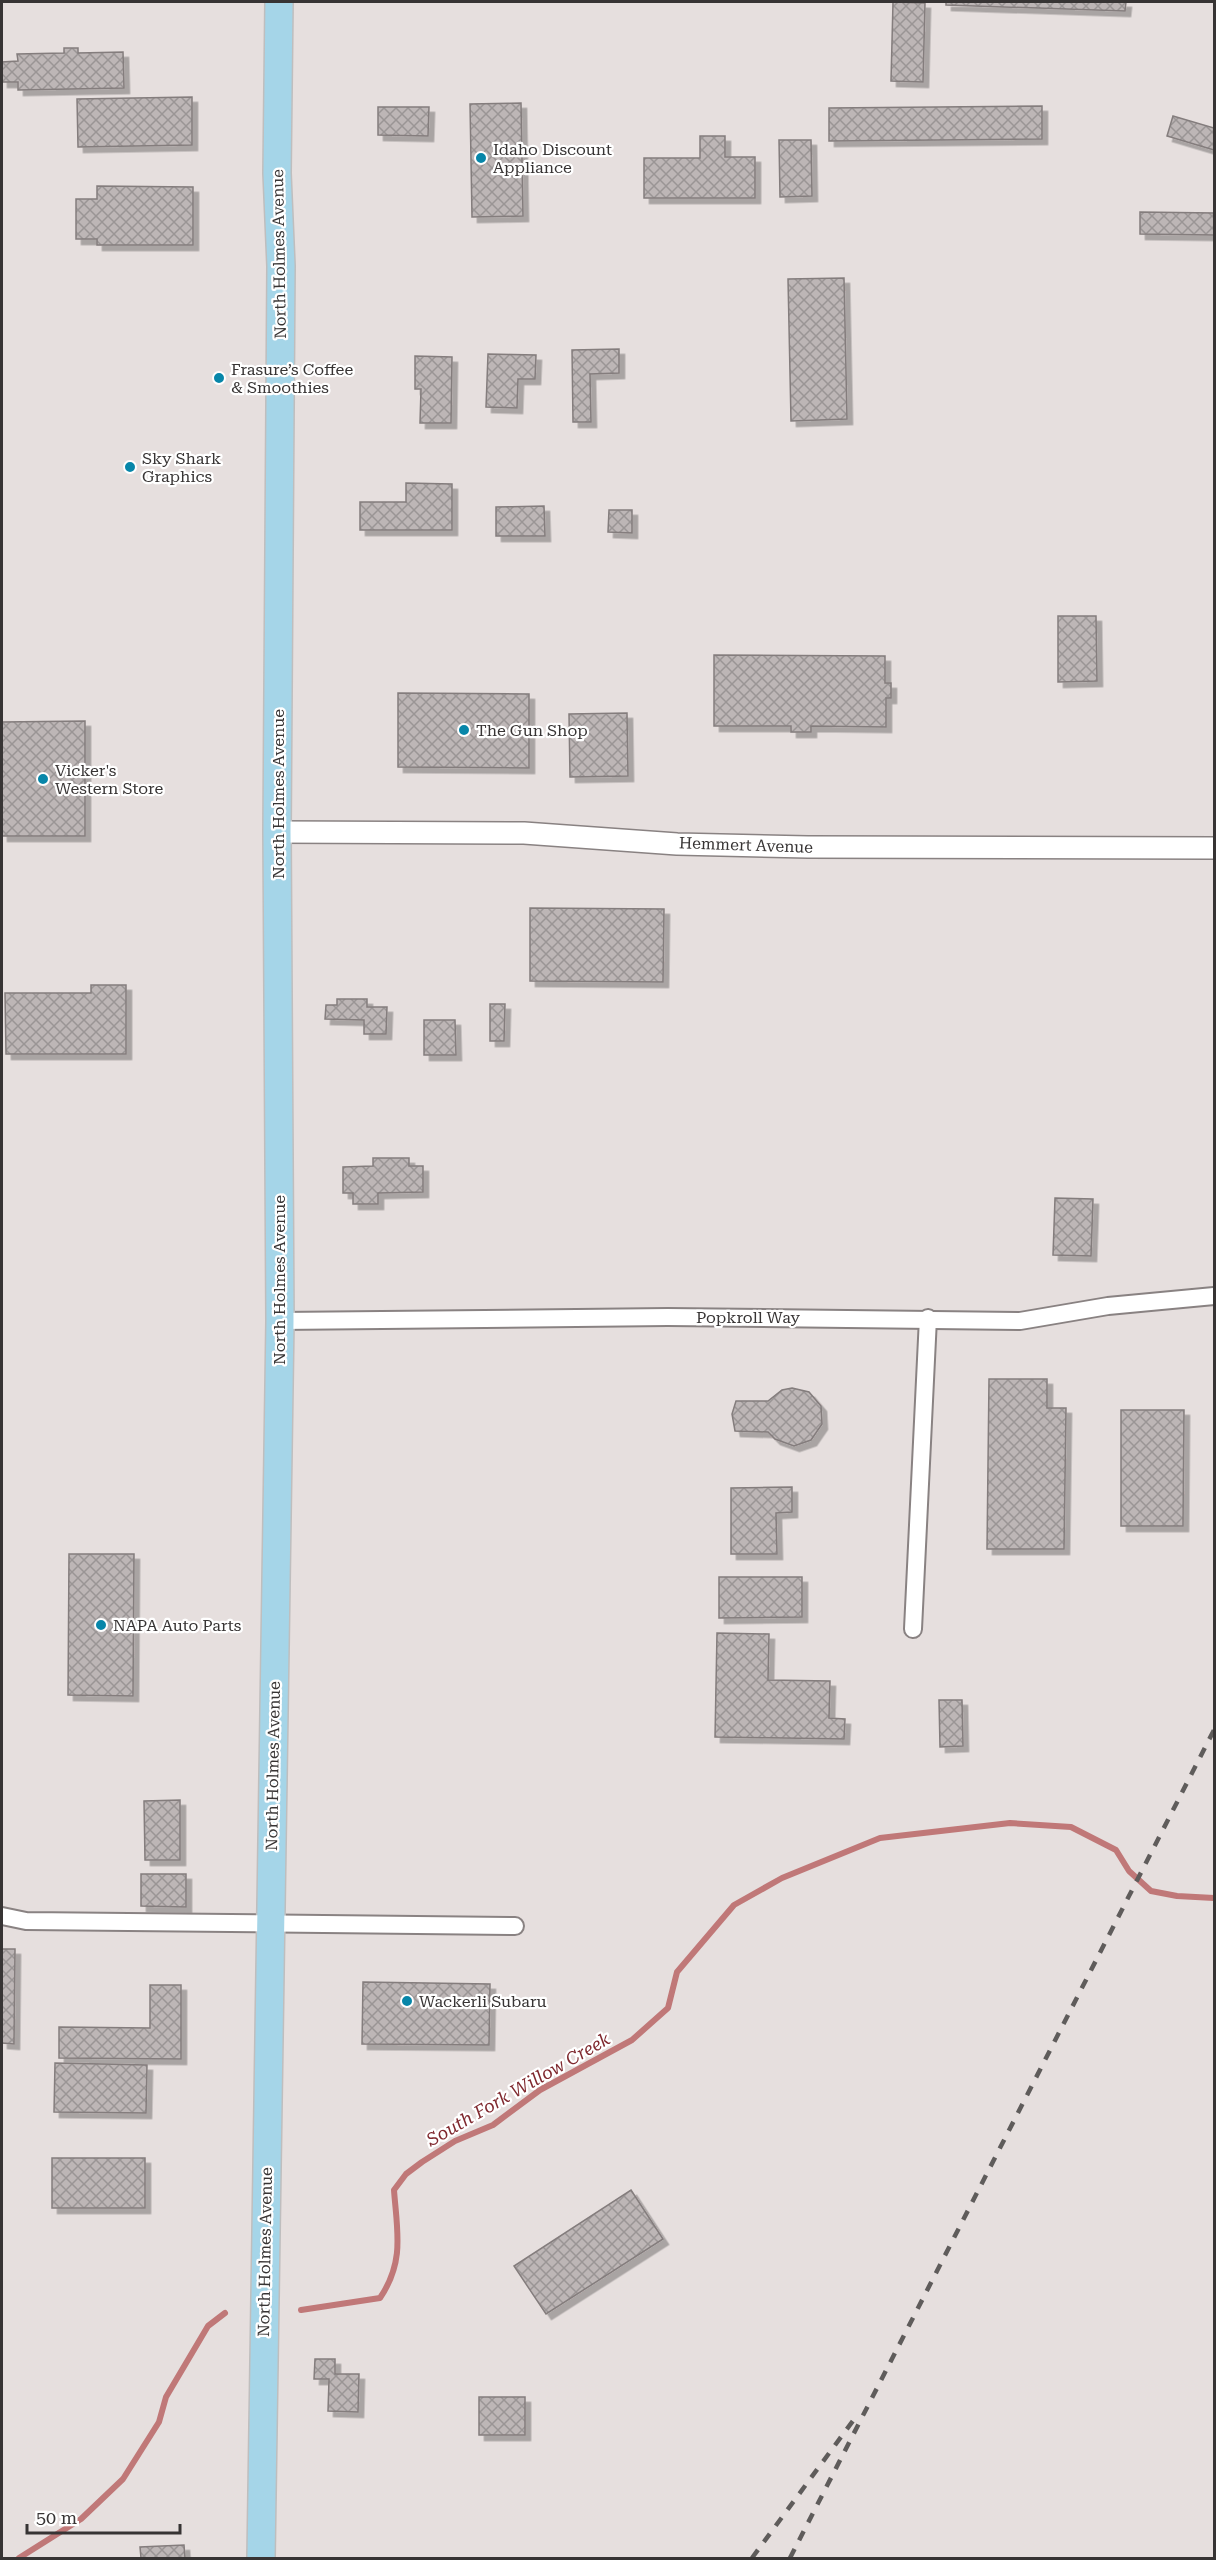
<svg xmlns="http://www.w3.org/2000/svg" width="1216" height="2560" viewBox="0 0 1216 2560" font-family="'Roboto Serif',serif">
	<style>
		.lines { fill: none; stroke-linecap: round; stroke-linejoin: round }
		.stream { stroke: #c07878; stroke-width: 6 }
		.building { fill: url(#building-cross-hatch); stroke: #847d7d; stroke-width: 1.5; filter: url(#shadow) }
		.minor-casing { stroke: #898282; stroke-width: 20 }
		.tertiary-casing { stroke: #898282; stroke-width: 24 }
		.primary-casing { stroke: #bfbebe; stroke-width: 30 }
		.minor { stroke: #fff; stroke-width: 16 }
		.tertiary { stroke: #fff; stroke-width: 21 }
		.primary { stroke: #a5d5e8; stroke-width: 27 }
		.rail { stroke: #5f5c5b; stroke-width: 4.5; stroke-dasharray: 10 10; stroke-linecap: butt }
		.poi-dot { fill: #0786a9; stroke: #fff; stroke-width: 2 }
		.labels { text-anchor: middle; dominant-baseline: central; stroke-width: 4.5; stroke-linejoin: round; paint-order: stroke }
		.poi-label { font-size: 16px; fill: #373434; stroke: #fff; text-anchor: start }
		.street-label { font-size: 16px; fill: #373434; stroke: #fff }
		.water-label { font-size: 18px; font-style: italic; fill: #7f282e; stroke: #fff }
	</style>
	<defs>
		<pattern id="building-cross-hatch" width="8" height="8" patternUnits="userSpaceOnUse" patternTransform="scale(1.5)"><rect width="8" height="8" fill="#bdb6b6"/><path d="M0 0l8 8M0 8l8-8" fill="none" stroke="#9a9595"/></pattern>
		<filter id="shadow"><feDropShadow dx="5.5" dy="5.5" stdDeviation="0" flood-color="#0004"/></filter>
	</defs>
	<rect width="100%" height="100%" fill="#e6dfde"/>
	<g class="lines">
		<g class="stream">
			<path d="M 301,2310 L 380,2298 C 405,2261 397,2231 394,2190 L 406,2174 L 422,2162 L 455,2141 L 493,2125 L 540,2090 L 632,2040 L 668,2008 L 677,1972 L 734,1905 L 782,1878 L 880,1838 L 1010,1823 L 1071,1827 L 1116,1850 L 1129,1871 L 1151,1891 L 1177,1896 L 1214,1898"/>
			<path d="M 19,2558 L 81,2519 L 123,2479 L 159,2422 L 166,2397 L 208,2326 L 225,2313"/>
		</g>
	</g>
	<g class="building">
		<path d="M 893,2 L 925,3 L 923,82 L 891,81 Z"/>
		<path d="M 946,2 L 1126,2 L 1125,11 L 946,5 Z"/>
		<path d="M 64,48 L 78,48 L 78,53 L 123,52 L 124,88 L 18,90 L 18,82 L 2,82 L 2,62 L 18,61 L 17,54 L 64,53 Z"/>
		<path d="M 192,97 L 192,145 L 78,147 L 77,99 Z"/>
		<path d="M 521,103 L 523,216 L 472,217 L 470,104 Z"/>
		<path d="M 1042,106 L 1042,139 L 829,141 L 829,108 Z"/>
		<path d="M 378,107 L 429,107 L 428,136 L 378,135 Z"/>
		<path d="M 1173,116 L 1214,128 L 1214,150 L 1167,136 Z"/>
		<path d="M 700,136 L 725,136 L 725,157 L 755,157 L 755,198 L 644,198 L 644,158 L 700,158 Z"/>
		<path d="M 779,140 L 811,140 L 812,196 L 780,197 Z"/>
		<path d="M 97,186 L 193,187 L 193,245 L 97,245 L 97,239 L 76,239 L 76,199 L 97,199 Z"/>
		<path d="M 1140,212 L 1214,213 L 1214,235 L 1140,234 Z"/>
		<path d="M 844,278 L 847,419 L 791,421 L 788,279 Z"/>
		<path d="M 619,349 L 619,373 L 590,374 L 591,422 L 573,422 L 572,350 Z"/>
		<path d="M 488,354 L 536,355 L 535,379 L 518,379 L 517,408 L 486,407 Z"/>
		<path d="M 415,356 L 452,357 L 451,423 L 420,423 L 421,389 L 415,389 Z"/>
		<path d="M 406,483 L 452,484 L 452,530 L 360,530 L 360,502 L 406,502 Z"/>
		<path d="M 544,506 L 545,536 L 496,536 L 496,507 Z"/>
		<path d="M 609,510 L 632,510 L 632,533 L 608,532 Z"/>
		<path d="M 1058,616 L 1096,616 L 1097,681 L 1058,682 Z"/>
		<path d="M 714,655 L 885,656 L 885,683 L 891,683 L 891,698 L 886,698 L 886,727 L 811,726 L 811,732 L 791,732 L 791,726 L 714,726 Z"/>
		<path d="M 398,693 L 529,694 L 529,768 L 398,767 Z"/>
		<path d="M 627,713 L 628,776 L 570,777 L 569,714 Z"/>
		<path d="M 85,721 L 85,836 L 2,836 L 2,722 Z"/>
		<path d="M 530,908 L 664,909 L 663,982 L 530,981 Z"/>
		<path d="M 91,985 L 126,985 L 126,1054 L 6,1054 L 5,993 L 91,993 Z"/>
		<path d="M 337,999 L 367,999 L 367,1007 L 387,1007 L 386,1034 L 364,1034 L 364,1020 L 325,1019 L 326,1005 L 337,1005 Z"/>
		<path d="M 490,1004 L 505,1004 L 504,1041 L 490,1041 Z"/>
		<path d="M 424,1020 L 455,1020 L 456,1055 L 424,1055 Z"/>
		<path d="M 373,1158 L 409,1158 L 409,1166 L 423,1166 L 423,1192 L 378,1193 L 378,1204 L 353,1204 L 353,1193 L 343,1193 L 343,1167 L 373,1166 Z"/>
		<path d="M 1055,1198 L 1093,1199 L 1091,1256 L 1053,1255 Z"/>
		<path d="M 989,1379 L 1047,1379 L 1047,1408 L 1066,1408 L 1064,1549 L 987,1549 Z"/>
		<path d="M 792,1388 L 809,1392 L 821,1406 L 822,1424 L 811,1440 L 794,1446 L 775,1439 L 768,1432 L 735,1431 L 732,1414 L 736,1401 L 768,1401 L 782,1390 Z"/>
		<path d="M 1121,1410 L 1184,1410 L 1183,1526 L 1121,1526 Z"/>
		<path d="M 792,1487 L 792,1512 L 776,1513 L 777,1554 L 731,1554 L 731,1488 Z"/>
		<path d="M 69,1554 L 134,1554 L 133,1696 L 68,1695 Z"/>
		<path d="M 719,1577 L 802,1577 L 802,1617 L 719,1618 Z"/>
		<path d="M 717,1633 L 769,1634 L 768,1680 L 830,1681 L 829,1718 L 845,1719 L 844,1739 L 715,1737 Z"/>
		<path d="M 939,1700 L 962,1700 L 963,1746 L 940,1747 Z"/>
		<path d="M 180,1800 L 180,1860 L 145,1860 L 144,1801 Z"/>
		<path d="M 141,1874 L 186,1874 L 186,1907 L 141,1906 Z"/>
		<path d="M 2,1949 L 15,1949 L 14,2044 L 2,2043 Z"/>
		<path d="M 363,1982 L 490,1984 L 489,2045 L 362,2044 Z"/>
		<path d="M 150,1985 L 181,1985 L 181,2059 L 59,2058 L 59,2027 L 150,2028 Z"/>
		<path d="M 55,2063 L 147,2065 L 146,2113 L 54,2112 Z"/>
		<rect x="52" y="2158" width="93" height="50"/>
		<path d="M 631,2190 L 663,2239 L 546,2314 L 514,2266 Z"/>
		<path d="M 315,2359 L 335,2359 L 335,2374 L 359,2374 L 358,2412 L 328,2411 L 329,2379 L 314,2379 Z"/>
		<rect x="479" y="2397" width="46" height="38"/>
		<path d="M 184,2545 L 185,2558 L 141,2558 L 140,2547 Z"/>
	</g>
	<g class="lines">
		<g class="minor-casing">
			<g id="minor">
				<path d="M 280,1321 L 668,1317 L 1020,1321 L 1108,1306 L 1214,1296"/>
				<path d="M 913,1629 L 928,1318"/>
				<path d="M 2,1916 L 26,1921 L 515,1926"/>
			</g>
		</g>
		<g class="tertiary-casing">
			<path id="tertiary" d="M 277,832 L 524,833 L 677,844 L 808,847 L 1214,848"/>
		</g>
		<g class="primary-casing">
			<path id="primary" d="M 261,2558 L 280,1321 L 277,832 L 281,266 L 277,173 L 279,2"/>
		</g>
		<use href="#minor" class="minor"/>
		<use href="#tertiary" class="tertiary"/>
		<use href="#primary" class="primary"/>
		<g class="rail">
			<path d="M 752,2558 L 855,2418"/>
			<path d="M 790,2558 L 1214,1730"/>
		</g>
	</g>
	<g class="poi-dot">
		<circle cx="481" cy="158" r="6"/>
		<circle cx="219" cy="378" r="6"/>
		<circle cx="130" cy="467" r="6"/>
		<circle cx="464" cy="730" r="6"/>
		<circle cx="43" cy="779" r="6"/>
		<circle cx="101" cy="1625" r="6"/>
		<circle cx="407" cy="2001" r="6"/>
	</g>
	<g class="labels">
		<g class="poi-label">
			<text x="493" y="149">Idaho Discount<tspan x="493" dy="18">Appliance</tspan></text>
			<text x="231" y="369">Frasure’s Coffee<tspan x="231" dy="18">&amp; Smoothies</tspan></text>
			<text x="142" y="458">Sky Shark<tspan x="142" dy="18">Graphics</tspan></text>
			<text x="476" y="730">The Gun Shop</text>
			<text x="55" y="770">Vicker's<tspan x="55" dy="18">Western Store</tspan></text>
			<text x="113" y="1625">NAPA Auto Parts</text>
			<text x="419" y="2001">Wackerli Subaru</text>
		</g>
		<g class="street-label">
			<text transform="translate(279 254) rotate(-91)">North Holmes Avenue</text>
			<text transform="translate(278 794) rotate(-90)">North Holmes Avenue</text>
			<text transform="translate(746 845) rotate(2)">Hemmert Avenue</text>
			<text transform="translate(279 1280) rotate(-90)">North Holmes Avenue</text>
			<text x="748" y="1317">Popkroll Way</text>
			<text transform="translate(273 1766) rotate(-89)">North Holmes Avenue</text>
			<text transform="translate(265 2252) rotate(-89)">North Holmes Avenue</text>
		</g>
		<g class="water-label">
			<text transform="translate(518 2089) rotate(-30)">South Fork Willow Creek</text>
		</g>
	</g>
	<rect width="1216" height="2560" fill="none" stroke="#373434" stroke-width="6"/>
	<path d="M27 2524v9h153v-9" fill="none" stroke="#373434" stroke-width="3"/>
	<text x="36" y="2524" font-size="18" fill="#373434" stroke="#ffffff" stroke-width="4.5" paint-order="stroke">50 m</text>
</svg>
